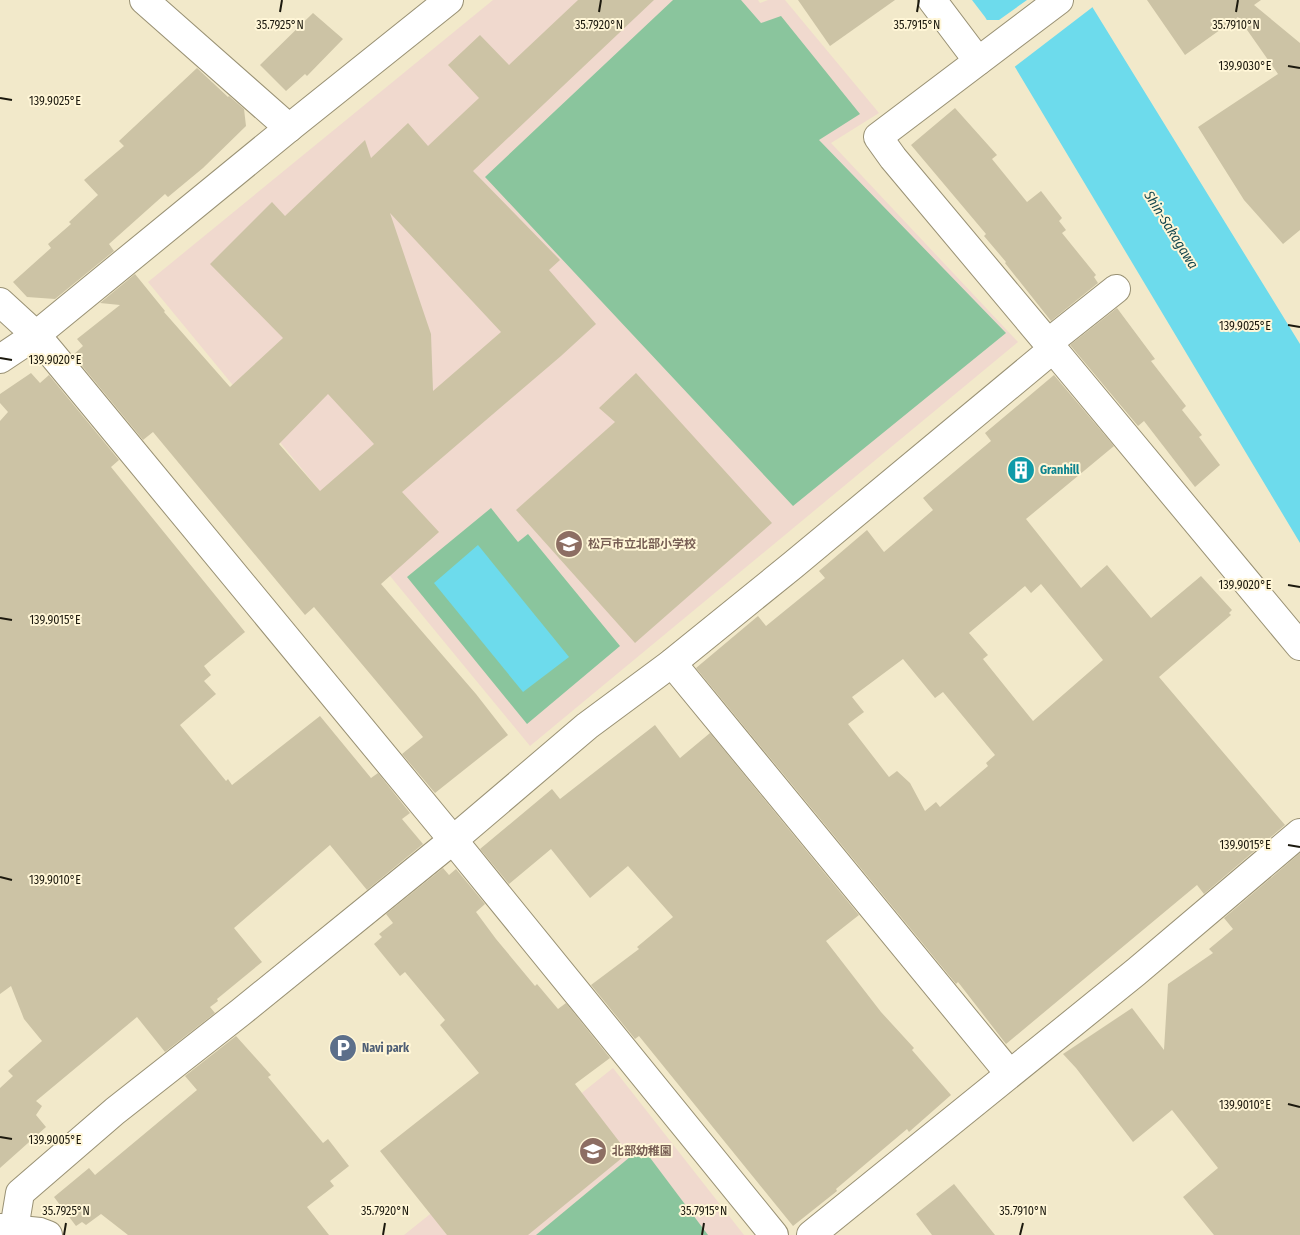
<svg xmlns="http://www.w3.org/2000/svg" width="1300" height="1235" viewBox="0 0 1300 1235" font-family="'Fira Sans Condensed','Noto Sans JP',sans-serif">
	<style>
		.education { fill: #f0d9ce }
		.green { fill: #8ac59d }
		.water { fill: #6ddbec }
		.pier { fill: #f2e9ca }
		.building { fill: #ccc3a5; fill-rule: evenodd }
		.lines { fill: none; stroke-linecap: round; stroke-linejoin: round }
		.minor-casing { stroke: #999174; stroke-width: 30 }
		.minor { stroke: #fff; stroke-width: 28 }
		.ticks { fill: none; stroke: #1c190e; stroke-width: 2 }
		.labels { text-anchor: middle; dominant-baseline: central; stroke-width: 4; stroke-linejoin: round; paint-order: stroke }
		.culture-label { font-size: 12px; font-weight: bold; fill: #0d838f; stroke: #fff6d7; text-anchor: start }
		.education-label { font-size: 12px; font-weight: bold; fill: #785e54; stroke: #fff6d7; text-anchor: start }
		.service-label { font-size: 12px; font-weight: bold; fill: #4e5e75; stroke: #fff6d7; text-anchor: start }
		.water-label { font-size: 14px; font-style: italic; fill: #15474e; stroke: #fff6d7 }
		.ticks-label { font-size: 12px; text-anchor: middle; fill: #1c190e; stroke: #fff6d7; stroke-width: 4; stroke-linejoin: round; paint-order: stroke }
	</style>
	<rect width="100%" height="100%" fill="#f2e9ca"/>
	<g class="education">
		<path d="M 493,0 L 758,0 L 760,3 L 768,0 L 785,0 L 879,113 L 831,143 L 1018,342 L 530,746 L 148,282 Z"/>
		<path d="M 613,1068 L 744,1235 L 404,1235 Z"/>
	</g>
	<g class="green">
		<path d="M 673,0 L 741,0 L 761,23 L 781,16 L 860,114 L 819,140 L 1006,333 L 793,506 L 485,177 Z"/>
		<path d="M 491,508 L 518,542 L 528,534 L 620,646 L 527,724 L 407,577 Z"/>
		<path d="M 642,1147 L 708,1235 L 536,1235 Z"/>
	</g>
	<g class="water">
		<path d="M 972,0 L 1088,0 L 1300,344 L 1300,543 L 985,17 Z"/>
		<path d="M 478,545 L 569,657 L 523,692 L 434,583 Z"/>
	</g>
	<path class="pier" d="M 1027,0 L 1091,0 L 1094,6 L 1013,68 L 984,20 L 999,20 Z"/>
	<g class="building">
		<path d="M 578,0 L 654,0 L 473,171 L 560,260 L 549,270 L 596,324 L 561,356 L 402,492 L 439,532 L 381,584 L 476,694 L 508,735 L 435,793 L 402,754 L 423,737 L 314,607 L 305,615 L 153,432 L 143,440 L 73,355 L 83,346 L 77,339 L 120,305 L 100,303 L 135,274 L 165,311 L 164,312 L 230,387 L 283,338 L 210,264 L 272,202 L 285,216 L 365,140 L 371,158 L 408,123 L 428,146 L 479,98 L 448,65 L 480,35 L 509,65 ZM 390,213 L 501,332 L 433,391 L 431,334 ZM 328,394 L 374,444 L 320,491 L 279,444 Z"/>
		<path d="M 798,0 L 895,0 L 830,46 Z"/>
		<path d="M 1147,0 L 1261,0 L 1254,5 L 1300,43 L 1300,230 L 1283,244 L 1244,200 L 1198,127 L 1278,74 L 1238,17 L 1185,55 Z"/>
		<path d="M 313,13 L 343,39 L 307,76 L 305,74 L 286,91 L 260,65 Z"/>
		<path d="M 197,68 L 228,97 L 229,96 L 244,109 L 246,126 L 203,168 L 168,197 L 165,194 L 109,244 L 114,251 L 55,299 L 27,297 L 13,282 L 51,248 L 48,244 L 71,224 L 69,222 L 98,195 L 84,180 L 124,146 L 119,141 Z"/>
		<path d="M 955,108 L 997,155 L 992,159 L 1027,202 L 1041,191 L 1062,218 L 1059,221 L 1066,230 L 1062,233 L 1096,275 L 1094,277 L 1098,283 L 1051,321 L 1005,263 L 1006,262 L 984,236 L 986,234 L 911,145 Z"/>
		<path d="M 1117,308 L 1155,359 L 1151,361 L 1186,406 L 1182,410 L 1202,435 L 1199,437 L 1220,465 L 1195,487 L 1144,421 L 1138,426 L 1070,345 Z"/>
		<path d="M 31,373 L 40,383 L 49,375 L 119,460 L 111,467 L 245,632 L 204,666 L 211,675 L 204,681 L 216,694 L 180,725 L 226,781 L 228,779 L 232,785 L 320,716 L 371,778 L 378,773 L 410,813 L 402,819 L 423,844 L 367,890 L 330,845 L 234,928 L 262,962 L 217,999 L 218,1001 L 210,1007 L 215,1013 L 165,1052 L 137,1017 L 36,1101 L 42,1106 L 36,1115 L 46,1127 L 0,1168 L 0,1088 L 13,1076 L 8,1071 L 42,1041 L 24,1019 L 11,986 L 0,994 L 0,421 L 8,412 L 0,403 L 0,394 Z"/>
		<path d="M 636,373 L 772,523 L 635,643 L 516,510 L 615,422 L 599,408 Z"/>
		<path d="M 1054,375 L 1114,446 L 1026,519 L 1081,588 L 1107,565 L 1151,618 L 1201,576 L 1232,610 L 1229,613 L 1231,615 L 1159,677 L 1285,825 L 1204,894 L 1197,885 L 1006,1044 L 958,982 L 956,984 L 696,668 L 758,616 L 766,626 L 825,578 L 819,571 L 867,530 L 884,552 L 933,510 L 923,498 L 991,441 L 985,433 ZM 1041,584 L 1103,660 L 1033,721 L 983,659 L 988,655 L 969,633 L 1025,586 L 1031,593 ZM 903,659 L 935,698 L 943,692 L 995,755 L 986,763 L 988,766 L 940,807 L 936,802 L 925,811 L 910,783 L 897,771 L 889,777 L 848,724 L 864,712 L 852,697 Z"/>
		<path d="M 655,725 L 680,758 L 710,733 L 859,915 L 826,941 L 881,1012 L 914,1048 L 912,1050 L 951,1095 L 909,1132 L 907,1129 L 836,1189 L 837,1191 L 793,1226 L 639,1036 L 635,1039 L 591,985 L 639,949 L 637,947 L 673,917 L 628,866 L 590,898 L 551,849 L 509,884 L 480,849 L 552,789 L 560,799 Z"/>
		<path d="M 1300,853 L 1300,1235 L 1214,1235 L 1183,1197 L 1218,1168 L 1172,1110 L 1133,1142 L 1076,1068 L 1063,1054 L 1132,1008 L 1164,1050 L 1168,984 L 1213,953 L 1209,949 L 1233,929 L 1224,918 Z"/>
		<path d="M 443,868 L 449,875 L 456,869 L 485,904 L 476,912 L 496,939 L 535,986 L 537,984 L 558,1009 L 566,1003 L 610,1058 L 575,1084 L 628,1153 L 528,1235 L 447,1235 L 380,1151 L 479,1073 L 440,1025 L 445,1020 L 405,972 L 400,976 L 374,944 L 382,937 L 379,934 L 393,923 L 386,914 Z"/>
		<path d="M 236,1036 L 271,1075 L 268,1077 L 323,1143 L 328,1139 L 349,1166 L 330,1181 L 334,1186 L 307,1207 L 329,1235 L 128,1235 L 101,1214 L 86,1225 L 82,1222 L 76,1226 L 54,1197 L 89,1168 L 95,1175 L 197,1090 L 185,1076 Z"/>
		<path d="M 954,1184 L 995,1235 L 932,1235 L 916,1214 Z"/>
	</g>
	<g class="lines">
		<g class="minor-casing">
			<g id="minor">
				<path d="M 144,0 L 289,128"/>
				<path d="M 932,0 L 978,61"/>
				<path d="M 0,302 L 36,335 L 52,354 L 453,840 L 774,1235"/>
				<path d="M 1048,343 L 1116,289"/>
				<path d="M 1053,349 L 1300,646"/>
				<path d="M 0,359 L 36,335 L 289,128 L 449,0"/>
				<path d="M 672,663 L 1009,1073"/>
				<path d="M 0,1228 L 40,1232 L 48,1235"/>
				<path d="M 14,1229 L 20,1193 L 115,1111 L 241,1012 L 453,840 L 587,726 L 672,663 L 793,565 L 1053,349 L 893,158 L 878,137 L 1059,0"/>
				<path d="M 811,1235 L 1136,972 L 1300,833"/>
			</g>
		</g>
		<use href="#minor" class="minor"/>
	</g>
	<path class="ticks" d="M 280,12 L 282,0M 599,12 L 601,0M 917,12 L 919,0M 1236,12 L 1238,0M 1288,66 L 1300,68M 0,98 L 12,100M 1288,325 L 1300,327M 0,358 L 12,360M 1288,585 L 1300,587M 0,618 L 12,620M 1288,845 L 1300,847M 0,877 L 12,880M 1288,1104 L 1300,1107M 0,1137 L 12,1139M 64,1235 L 66,1223M 383,1235 L 385,1223M 702,1235 L 704,1223M 1020,1235 L 1023,1223"/>
	<defs>
		<g id="building-disc" transform="scale(1.4375)"><circle r="9.5" fill="#0f9aa8" stroke="#fff6d7"/><path d="M-4-6H4V6H1V3H-1V6H-4ZM-2.5-4.3h1.7v1.8h-1.7ZM.8-4.3h1.7v1.8H.8ZM-2.5-1h1.7V.8h-1.7ZM.8-1h1.7V.8H.8Z" fill="#fff"/></g>
		<g id="school-disc" transform="scale(1.4375)"><circle r="9.5" fill="#8d6e63" stroke="#fff6d7"/><path d="M0-5L7-2L0 1L-7-2ZM-4 1L0 2.5L4 1V4Q0 6-4 4Z" fill="#fff"/></g>
		<g id="parking-disc" transform="scale(1.4375)"><circle r="9.5" fill="#5c6f8a" stroke="#fff6d7"/><path d="M-3.5-5.5H1a3.5 3.5 0 0 1 0 7H-1V5.5H-3.5ZM-1-3.4V-.6H.8a1.4 1.4 0 0 0 0-2.8Z" fill="#fff"/></g>
	</defs>
	<g fill-rule="evenodd">
		<use href="#building-disc" x="1021" y="470"/>
		<use href="#school-disc" x="569" y="544"/>
		<use href="#parking-disc" x="343" y="1048"/>
		<use href="#school-disc" x="593" y="1151"/>
	</g>
	<g class="labels">
		<g class="culture-label">
			<text x="1040" y="470">Granhill</text>
		</g>
		<g class="education-label">
			<text x="588" y="544">松戸市立北部小学校</text>
			<text x="612" y="1151">北部幼稚園</text>
		</g>
		<g class="service-label">
			<text x="362" y="1048">Navi park</text>
		</g>
		<g class="water-label">
			<text transform="translate(1171 230) rotate(58)">Shin-Sakagawa</text>
		</g>
	</g>
	<g class="ticks-label">
		<text x="280" y="29">35.7925°N</text>
		<text x="599" y="29">35.7920°N</text>
		<text x="917" y="29">35.7915°N</text>
		<text x="1236" y="29">35.7910°N</text>
		<text x="1245" y="70">139.9030°E</text>
		<text x="55" y="105">139.9025°E</text>
		<text x="1245" y="330">139.9025°E</text>
		<text x="55" y="364">139.9020°E</text>
		<text x="1245" y="589">139.9020°E</text>
		<text x="55" y="624">139.9015°E</text>
		<text x="1245" y="849">139.9015°E</text>
		<text x="55" y="884">139.9010°E</text>
		<text x="1245" y="1109">139.9010°E</text>
		<text x="55" y="1144">139.9005°E</text>
		<text x="66" y="1215">35.7925°N</text>
		<text x="385" y="1215">35.7920°N</text>
		<text x="704" y="1215">35.7915°N</text>
		<text x="1023" y="1215">35.7910°N</text>
	</g>
</svg>
